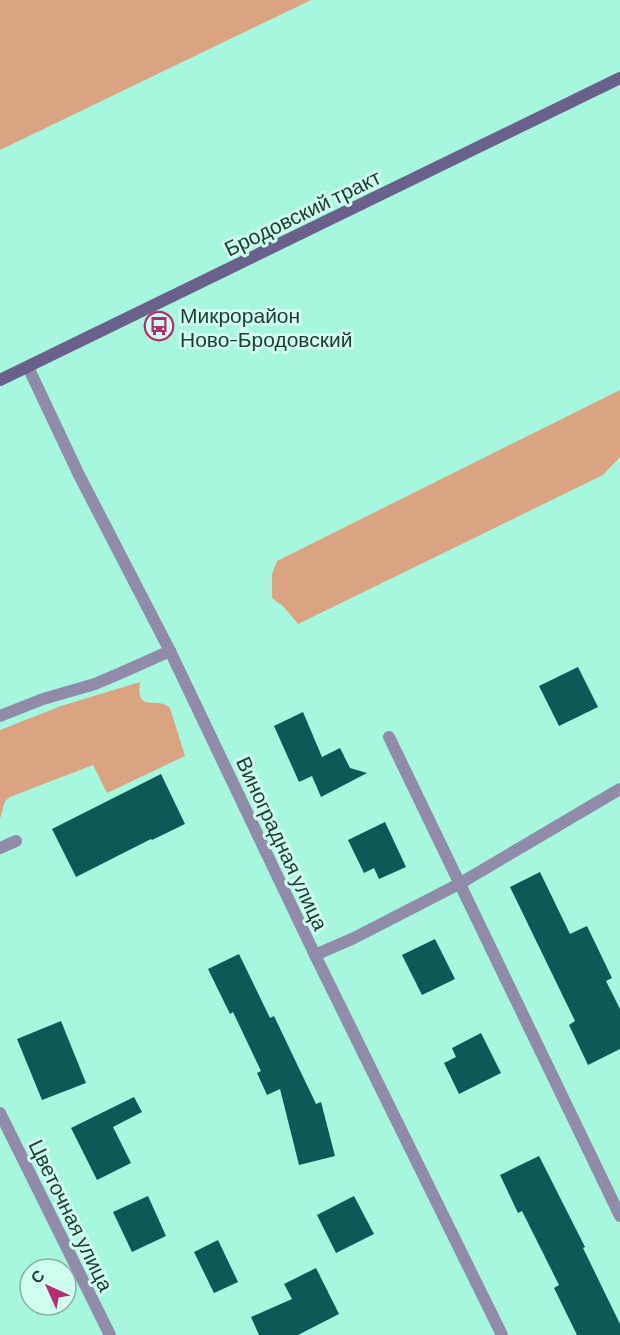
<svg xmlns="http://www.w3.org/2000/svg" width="620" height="1335" viewBox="0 0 620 1335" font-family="Barlow,sans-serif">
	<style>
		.green { fill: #daa482 }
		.building { fill: #0d5957 }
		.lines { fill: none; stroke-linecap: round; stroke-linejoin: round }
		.service { stroke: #908ba9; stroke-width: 12 }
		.minor { stroke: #908ba9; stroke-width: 12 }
		.secondary { stroke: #69608c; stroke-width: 12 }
		.labels { text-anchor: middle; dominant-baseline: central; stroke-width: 6; stroke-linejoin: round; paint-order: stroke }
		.street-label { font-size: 21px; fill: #1e3e35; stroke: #cffdee }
		.poi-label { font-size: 21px; fill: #1e3e35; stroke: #cffdee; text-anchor: start }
	</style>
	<rect width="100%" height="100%" fill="#a7f7df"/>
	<g class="green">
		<path d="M 0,0 L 311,0 L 0,150 Z"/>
		<path d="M 620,390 L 620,457 L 603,475 L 298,624 L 284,607 L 272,598 L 272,574 L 277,561 Z"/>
		<path d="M 140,682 C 136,715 156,695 170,708 L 185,756 L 107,793 L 93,765 L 10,797 L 5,801 L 0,819 L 0,730 L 61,706 Z"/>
	</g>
	<g class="building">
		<path d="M 578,667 L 598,707 L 559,726 L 539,686 Z"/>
		<path d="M 303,712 L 322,757 L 340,748 L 350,768 L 367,773 L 321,797 L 312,776 L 299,782 L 274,726 Z"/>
		<path d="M 161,774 L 185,824 L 152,840 L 151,839 L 76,877 L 52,829 Z"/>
		<path d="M 385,822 L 406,867 L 379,879 L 374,868 L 364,873 L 348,840 Z"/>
		<path d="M 540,872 L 570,934 L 587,926 L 612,978 L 606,981 L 620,1009 L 620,1049 L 588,1065 L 569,1025 L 575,1021 L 510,887 Z"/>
		<path d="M 435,939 L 455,979 L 422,995 L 402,955 Z"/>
		<path d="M 239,954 L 270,1018 L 274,1016 L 316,1104 L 321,1102 L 335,1156 L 299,1165 L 280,1089 L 267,1095 L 257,1073 L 261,1071 L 233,1012 L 230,1014 L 208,969 Z"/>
		<path d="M 61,1021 L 86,1083 L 42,1100 L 17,1039 Z"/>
		<path d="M 481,1033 L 501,1073 L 459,1094 L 444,1063 L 456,1057 L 452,1048 Z"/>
		<path d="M 134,1097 L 142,1112 L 113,1127 L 131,1163 L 97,1180 L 71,1128 Z"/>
		<path d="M 539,1156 L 585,1247 L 583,1248 L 620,1324 L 620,1335 L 577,1335 L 554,1288 L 559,1285 L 522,1211 L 518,1213 L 500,1175 Z"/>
		<path d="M 148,1196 L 166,1236 L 132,1252 L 113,1212 Z"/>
		<path d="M 354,1196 L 374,1234 L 336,1253 L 317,1215 Z"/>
		<path d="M 218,1240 L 238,1282 L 214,1293 L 194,1252 Z"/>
		<path d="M 316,1268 L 339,1314 L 298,1335 L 259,1335 L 251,1317 L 292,1299 L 284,1284 Z"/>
	</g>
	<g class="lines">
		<path class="service" d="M 0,848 L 16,841"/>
		<g class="minor">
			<path d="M 28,367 L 79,475 L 170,651 L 315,955 L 502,1335"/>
			<path d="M 0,716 L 43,699 L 95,684 L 123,672 L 170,651"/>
			<path d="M 389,737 L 620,1216"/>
			<path d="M 315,955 L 354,938 L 459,884 L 620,789"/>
			<path d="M 0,1113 L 110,1335"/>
		</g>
		<path class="secondary" d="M 0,380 L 620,78"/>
	</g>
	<defs>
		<g id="bus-ring" transform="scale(1.5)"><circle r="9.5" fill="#cffdee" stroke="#b32e73" stroke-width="1.5"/><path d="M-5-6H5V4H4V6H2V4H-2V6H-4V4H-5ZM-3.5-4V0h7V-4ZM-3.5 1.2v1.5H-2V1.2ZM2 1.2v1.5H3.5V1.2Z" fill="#b32e73"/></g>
	</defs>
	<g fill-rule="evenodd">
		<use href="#bus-ring" x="159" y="326"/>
	</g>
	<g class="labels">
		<g class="street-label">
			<text transform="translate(302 212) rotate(-26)">Бродовский тракт</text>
			<text transform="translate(283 843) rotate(65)">Виноградная улица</text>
			<text transform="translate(72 1215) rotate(64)">Цветочная улица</text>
		</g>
		<g class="poi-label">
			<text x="180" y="314">Микрорайон<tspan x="180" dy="24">Ново-Бродовский</tspan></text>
		</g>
	</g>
	<g transform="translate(48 1287) rotate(315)"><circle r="28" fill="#cffdee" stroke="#88b1a4" stroke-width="1.5"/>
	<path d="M0-4.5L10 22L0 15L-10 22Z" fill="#b32e73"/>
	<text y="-9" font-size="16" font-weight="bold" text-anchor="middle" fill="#1e3e35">С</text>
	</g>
</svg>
